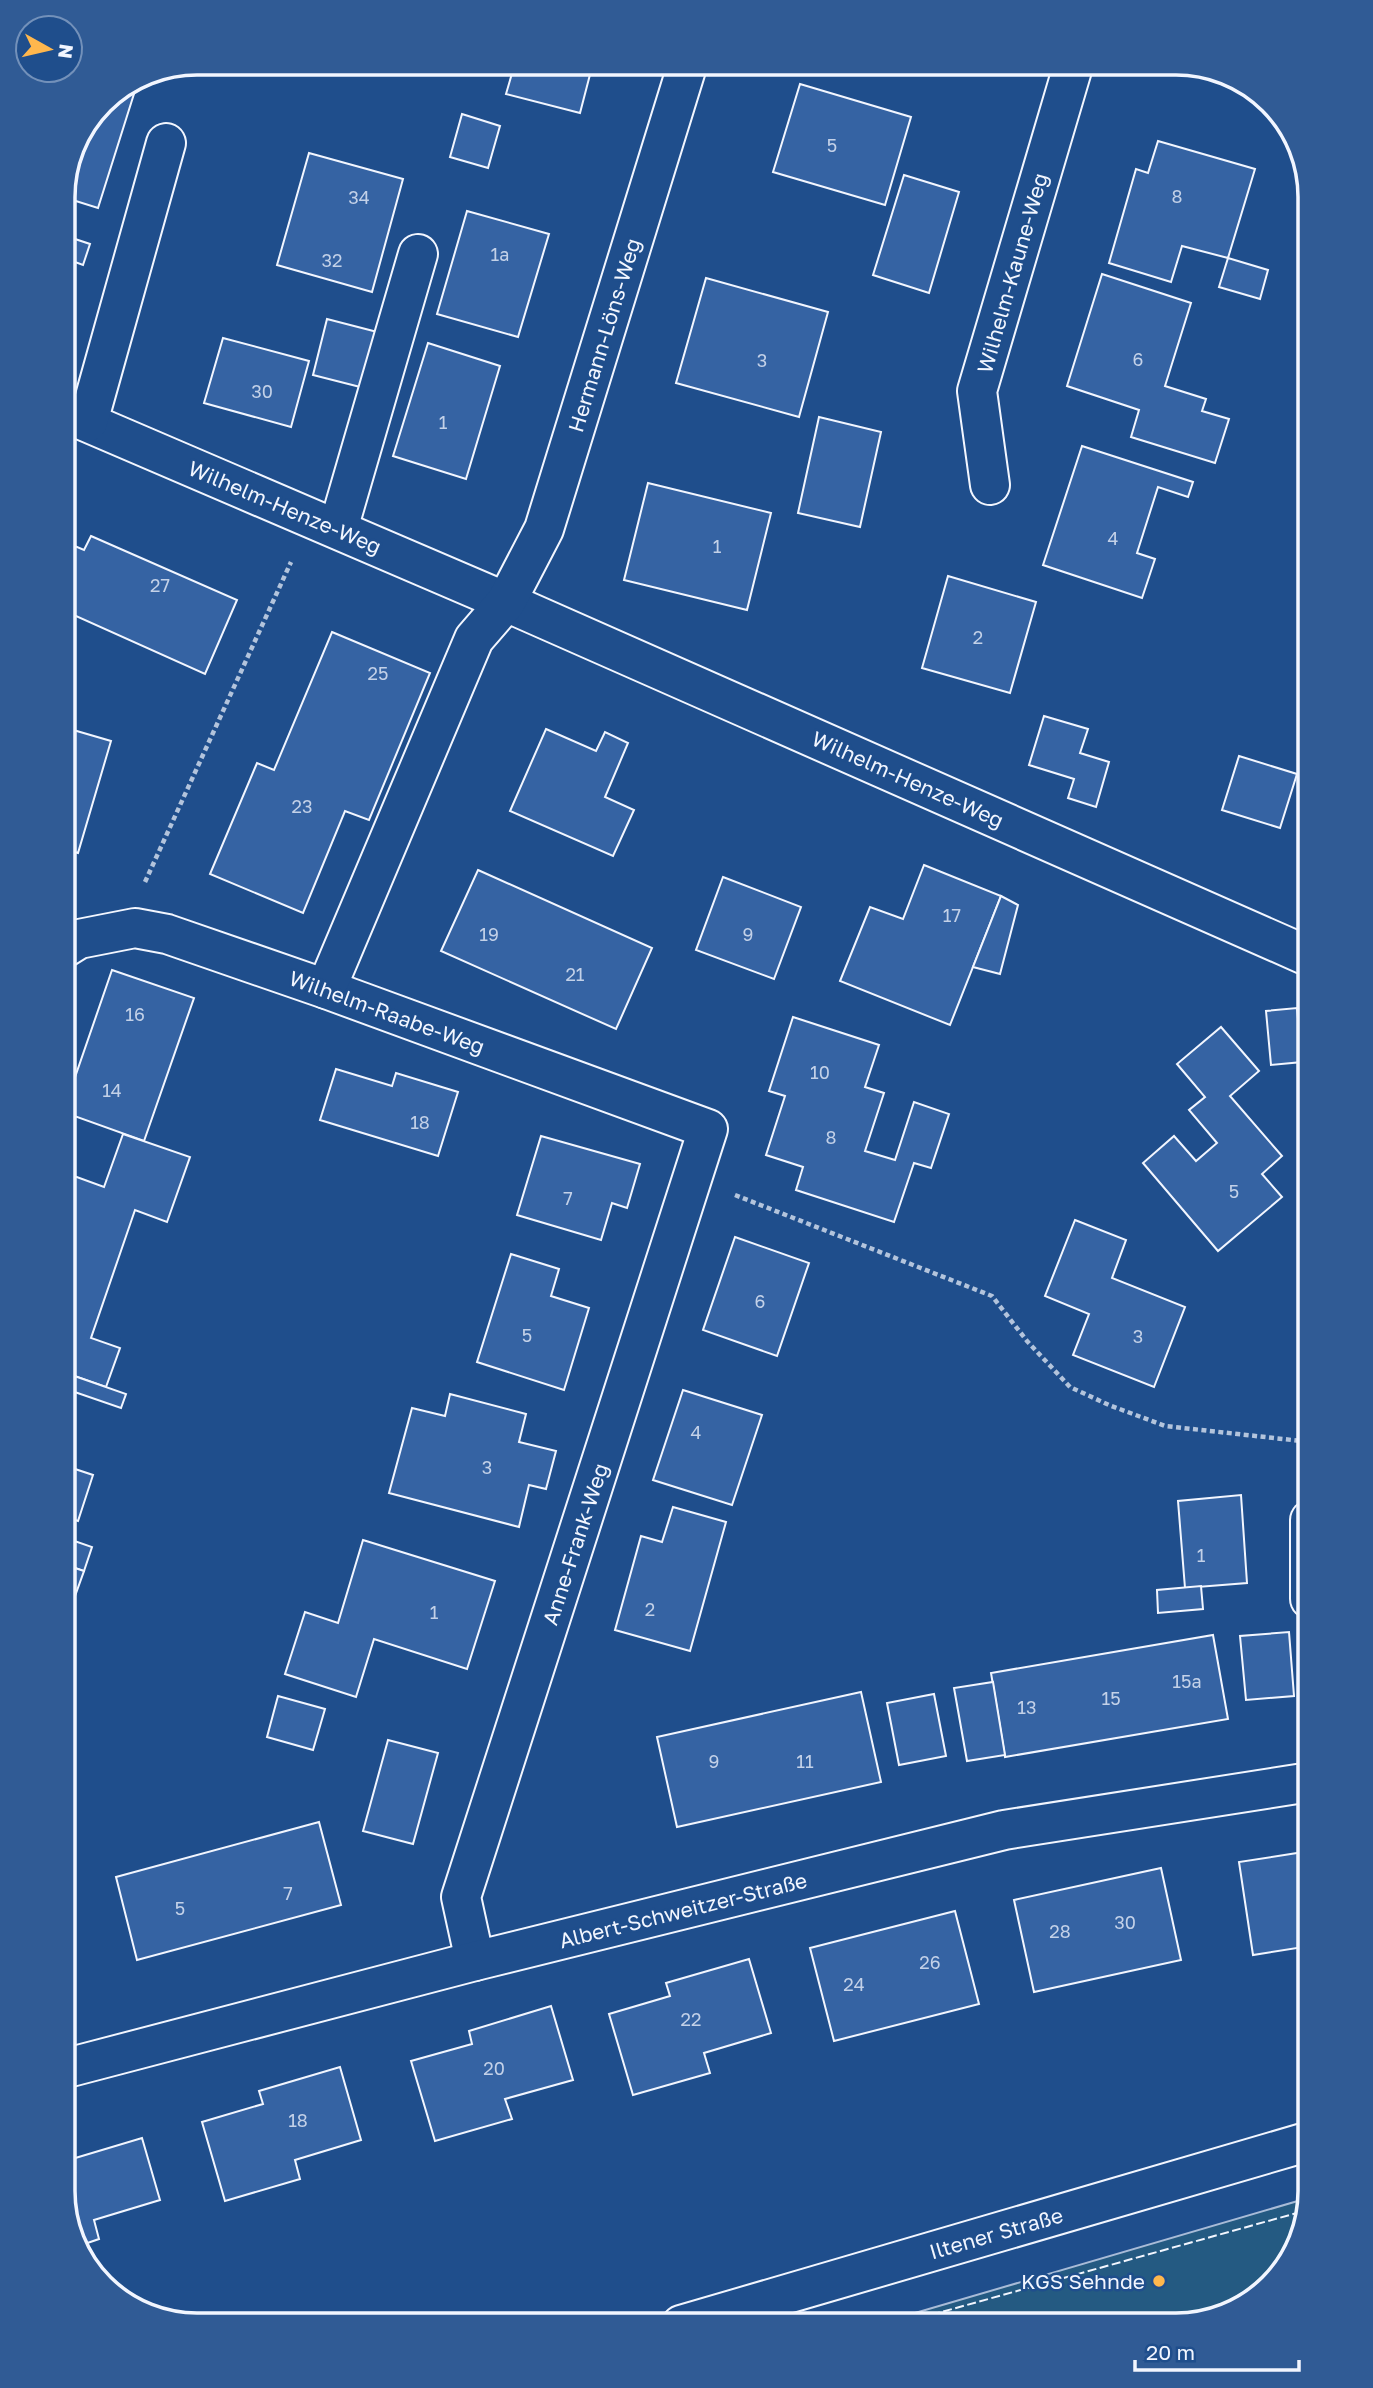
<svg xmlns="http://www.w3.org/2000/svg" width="1373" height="2388" viewBox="0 0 1373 2388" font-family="'Golos Text',sans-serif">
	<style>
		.green { fill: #245a82; stroke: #a8bbd7; stroke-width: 2 }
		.building { fill: #3563a3; stroke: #f2f6ff; stroke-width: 2 }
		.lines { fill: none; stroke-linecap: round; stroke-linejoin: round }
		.minor-casing { stroke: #f2f6ff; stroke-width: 42 }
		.major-casing { stroke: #f2f6ff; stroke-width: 42 }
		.path { stroke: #b3c4dc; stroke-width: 4.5; stroke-dasharray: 5 3.5; stroke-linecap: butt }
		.minor { stroke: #1f4e8c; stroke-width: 38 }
		.major { stroke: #1f4e8c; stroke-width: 38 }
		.fence { stroke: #f2f6ff; stroke-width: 2; stroke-dasharray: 9 3.5; stroke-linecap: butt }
		.poi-dot { fill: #ffb74d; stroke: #1f4e8c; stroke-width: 2.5 }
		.labels { text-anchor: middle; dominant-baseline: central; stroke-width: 5; stroke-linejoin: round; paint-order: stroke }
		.number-label { font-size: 18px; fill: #c3d1e8 }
		.street-label { font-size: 21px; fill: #f2f6ff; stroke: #1f4e8c }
		.poi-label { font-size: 21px; fill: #f2f6ff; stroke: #1f4e8c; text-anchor: end }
		.rim { fill: none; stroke: #f2f6ff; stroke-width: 3.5 }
	</style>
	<rect width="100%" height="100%" fill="#1f4e8c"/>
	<path class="green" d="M 1308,2198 L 1288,2265 L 1235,2311 L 1175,2325 L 874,2325 Z"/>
	<g class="building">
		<path d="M 515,63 L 593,63 L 580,113 L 506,94 Z"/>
		<path d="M 139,78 L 98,208 L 63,197 L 63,189 L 103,102 Z"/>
		<path d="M 800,84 L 911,117 L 885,205 L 773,172 Z"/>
		<path d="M 462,114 L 500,126 L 488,168 L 450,157 Z"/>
		<path d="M 1158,141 L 1255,169 L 1228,258 L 1182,246 L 1171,282 L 1109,263 L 1136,169 L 1148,173 Z"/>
		<path d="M 309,153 L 403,179 L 372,292 L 277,265 Z"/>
		<path d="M 904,175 L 959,192 L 929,293 L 873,275 Z"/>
		<path d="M 467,211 L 549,234 L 518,337 L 437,314 Z"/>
		<path d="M 63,235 L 90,244 L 83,265 L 67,259 L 63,271 Z"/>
		<path d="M 1228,258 L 1268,270 L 1260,299 L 1219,287 Z"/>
		<path d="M 1102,274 L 1191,303 L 1165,386 L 1206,399 L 1202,411 L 1229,419 L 1215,463 L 1131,437 L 1139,410 L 1067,386 Z"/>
		<path d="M 706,278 L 828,312 L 799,417 L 676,383 Z"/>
		<path d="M 327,319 L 385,334 L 372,390 L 313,375 Z"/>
		<path d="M 223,338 L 309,361 L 291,427 L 204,403 Z"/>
		<path d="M 428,343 L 500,366 L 466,479 L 393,456 Z"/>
		<path d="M 819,417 L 881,432 L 860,527 L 798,513 Z"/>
		<path d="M 1082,446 L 1193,482 L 1188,497 L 1158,487 L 1137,553 L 1155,559 L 1142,598 L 1043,565 Z"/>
		<path d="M 648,483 L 771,513 L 747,610 L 624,580 Z"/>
		<path d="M 91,536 L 237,600 L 205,674 L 65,611 L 63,615 L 63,541 L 84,550 Z"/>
		<path d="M 948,576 L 1036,602 L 1010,693 L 922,668 Z"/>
		<path d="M 332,632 L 430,673 L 369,820 L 345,811 L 303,913 L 210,874 L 257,763 L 274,770 Z"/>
		<path d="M 1044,716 L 1088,729 L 1080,753 L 1109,762 L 1096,807 L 1068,798 L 1074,779 L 1029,765 Z"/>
		<path d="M 63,727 L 111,741 L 78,853 L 63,849 Z"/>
		<path d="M 546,729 L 596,751 L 605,732 L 628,743 L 605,797 L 634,810 L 613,856 L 510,811 Z"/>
		<path d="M 1239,756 L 1297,774 L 1280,828 L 1222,810 Z"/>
		<path d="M 924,865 L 1001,896 L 950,1025 L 840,981 L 870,907 L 903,919 Z"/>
		<path d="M 478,870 L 652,948 L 616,1029 L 441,951 Z"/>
		<path d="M 723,877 L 801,907 L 774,979 L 696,950 Z"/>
		<path d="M 1001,896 L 1018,905 L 1000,974 L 973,967 Z"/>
		<path d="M 112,970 L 194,998 L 144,1141 L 63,1112 Z"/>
		<path d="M 1297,1008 L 1302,1062 L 1271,1065 L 1266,1011 Z"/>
		<path d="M 793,1017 L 879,1045 L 865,1087 L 884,1093 L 865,1151 L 895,1160 L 914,1102 L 949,1114 L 931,1168 L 914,1163 L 894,1222 L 796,1190 L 803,1167 L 766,1155 L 785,1096 L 769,1091 Z"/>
		<path d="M 1221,1027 L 1259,1071 L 1230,1096 L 1282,1156 L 1262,1174 L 1282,1197 L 1218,1251 L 1143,1163 L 1174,1136 L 1196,1161 L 1217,1143 L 1189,1110 L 1205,1097 L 1177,1064 Z"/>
		<path d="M 336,1069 L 392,1086 L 396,1073 L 458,1092 L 438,1156 L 320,1120 Z"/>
		<path d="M 123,1134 L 190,1157 L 167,1222 L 135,1210 L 91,1338 L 120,1348 L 106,1387 L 63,1372 L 63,1172 L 104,1187 Z"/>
		<path d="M 541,1136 L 640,1164 L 627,1208 L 612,1203 L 601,1240 L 517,1215 Z"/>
		<path d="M 1075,1220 L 1126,1240 L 1112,1278 L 1185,1307 L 1154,1387 L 1073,1355 L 1089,1314 L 1045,1296 Z"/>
		<path d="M 735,1237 L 809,1263 L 777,1356 L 703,1330 Z"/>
		<path d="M 511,1254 L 559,1269 L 551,1296 L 589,1308 L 564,1390 L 477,1362 Z"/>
		<path d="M 63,1372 L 126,1394 L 121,1408 L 63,1388 Z"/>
		<path d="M 683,1390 L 762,1415 L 732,1505 L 653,1480 Z"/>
		<path d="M 450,1394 L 526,1414 L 519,1442 L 556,1451 L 546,1489 L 529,1485 L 519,1527 L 389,1493 L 412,1408 L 445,1416 Z"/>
		<path d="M 63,1465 L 93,1475 L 78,1521 L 63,1516 Z"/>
		<path d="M 1241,1495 L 1247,1583 L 1185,1588 L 1178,1501 Z"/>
		<path d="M 673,1507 L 726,1522 L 690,1651 L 615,1630 L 641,1536 L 662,1542 Z"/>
		<path d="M 63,1537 L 92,1547 L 84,1571 L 63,1564 Z"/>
		<path d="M 363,1540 L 495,1581 L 467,1669 L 374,1639 L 356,1697 L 285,1674 L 305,1612 L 338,1623 Z"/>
		<path d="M 63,1564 L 84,1571 L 71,1607 L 63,1605 Z"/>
		<path d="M 1201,1586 L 1203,1609 L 1158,1613 L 1157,1590 Z"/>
		<path d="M 1289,1632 L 1294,1696 L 1246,1700 L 1240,1636 Z"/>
		<path d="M 1213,1635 L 1228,1719 L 1005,1757 L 991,1673 Z"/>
		<path d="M 993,1682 L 1005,1755 L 967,1761 L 954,1688 Z"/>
		<path d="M 861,1692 L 881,1782 L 677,1827 L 657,1737 Z"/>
		<path d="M 934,1694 L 946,1756 L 899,1765 L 887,1703 Z"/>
		<path d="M 278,1696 L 325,1709 L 313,1750 L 267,1737 Z"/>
		<path d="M 388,1740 L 438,1753 L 413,1844 L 363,1831 Z"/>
		<path d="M 319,1822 L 341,1905 L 137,1960 L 116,1877 Z"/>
		<path d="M 1310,1851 L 1310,1946 L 1253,1955 L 1239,1862 Z"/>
		<path d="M 1161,1868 L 1181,1960 L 1034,1992 L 1014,1900 Z"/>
		<path d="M 955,1911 L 979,2004 L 834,2041 L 810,1948 Z"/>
		<path d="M 749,1959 L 771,2033 L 704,2053 L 710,2073 L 633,2095 L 609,2014 L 670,1996 L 666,1983 Z"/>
		<path d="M 551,2006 L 573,2080 L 505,2099 L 512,2119 L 435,2141 L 411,2061 L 472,2044 L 469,2031 Z"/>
		<path d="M 340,2067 L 361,2140 L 295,2160 L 300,2179 L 225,2201 L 202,2122 L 263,2104 L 259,2091 Z"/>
		<path d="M 142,2138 L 160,2200 L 94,2220 L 99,2239 L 76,2247 L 63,2190 L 63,2175 L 75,2172 L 72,2159 Z"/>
	</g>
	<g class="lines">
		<g class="minor-casing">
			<g id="minor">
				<path d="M 63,412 L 506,602 L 1310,957"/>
				<path d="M 88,422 L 166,143"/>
				<path d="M 990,485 L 977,391 L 1074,63"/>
				<path d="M 338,529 L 418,254"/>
				<path d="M 63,949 L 79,939 L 135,928 L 167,934 L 326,989 L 708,1129 L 461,1897 L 475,1961"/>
				<path d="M 326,989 L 474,639 L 506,602 L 544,529 L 688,63"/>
				<path d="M 1310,1599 L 1310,1520"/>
				<path d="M 63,2069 L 475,1961 L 1004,1830 L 1310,1782"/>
			</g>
		</g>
		<g class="major-casing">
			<path id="major" d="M 681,2325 L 1310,2141"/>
		</g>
		<g class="path">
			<path d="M 145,882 L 291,562"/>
			<path d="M 735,1195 L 992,1296 L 1027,1341 L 1070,1387 L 1109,1405 L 1165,1426 L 1310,1442"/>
		</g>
		<use href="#minor" class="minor"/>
		<use href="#major" class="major"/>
		<path class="fence" d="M 895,2325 L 1304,2211"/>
	</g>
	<circle class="poi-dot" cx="1159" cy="2281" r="7"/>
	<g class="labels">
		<g class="number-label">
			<text x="832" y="145">5</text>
			<text x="1177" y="196">8</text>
			<text x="359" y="197">34</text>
			<text x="500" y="254">1a</text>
			<text x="332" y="260">32</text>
			<text x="1138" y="359">6</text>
			<text x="762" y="360">3</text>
			<text x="262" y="391">30</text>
			<text x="443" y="422">1</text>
			<text x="1113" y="538">4</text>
			<text x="717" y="546">1</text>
			<text x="160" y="585">27</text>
			<text x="978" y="637">2</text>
			<text x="378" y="673">25</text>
			<text x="302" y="806">23</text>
			<text x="952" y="915">17</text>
			<text x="489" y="934">19</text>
			<text x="748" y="934">9</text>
			<text x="575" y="974">21</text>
			<text x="135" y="1014">16</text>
			<text x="820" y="1072">10</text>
			<text x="112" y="1090">14</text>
			<text x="420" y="1122">18</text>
			<text x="831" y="1137">8</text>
			<text x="1234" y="1191">5</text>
			<text x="568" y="1198">7</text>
			<text x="760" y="1301">6</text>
			<text x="527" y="1335">5</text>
			<text x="1138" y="1336">3</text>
			<text x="696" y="1432">4</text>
			<text x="487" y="1467">3</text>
			<text x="1201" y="1555">1</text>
			<text x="650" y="1609">2</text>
			<text x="434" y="1612">1</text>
			<text x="1187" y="1681">15a</text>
			<text x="1111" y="1698">15</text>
			<text x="1027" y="1707">13</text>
			<text x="714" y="1761">9</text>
			<text x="805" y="1761">11</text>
			<text x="288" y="1893">7</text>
			<text x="180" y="1908">5</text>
			<text x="1125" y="1922">30</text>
			<text x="1060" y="1931">28</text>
			<text x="930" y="1962">26</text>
			<text x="854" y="1984">24</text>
			<text x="691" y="2019">22</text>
			<text x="494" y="2068">20</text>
			<text x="298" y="2120">18</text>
		</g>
		<g class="street-label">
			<text transform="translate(1012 273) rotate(-74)">Wilhelm-Kaune-Weg</text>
			<text transform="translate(604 335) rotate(-73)">Hermann-Löns-Weg</text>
			<text transform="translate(285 507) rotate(23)">Wilhelm-Henze-Weg</text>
			<text transform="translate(908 779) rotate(24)">Wilhelm-Henze-Weg</text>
			<text transform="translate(387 1012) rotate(20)">Wilhelm-Raabe-Weg</text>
			<text transform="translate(575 1544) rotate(-72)">Anne-Frank-Weg</text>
			<text transform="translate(683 1910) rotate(-14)">Albert-Schweitzer-Straße</text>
			<text transform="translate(996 2233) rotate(-16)">Iltener Straße</text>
		</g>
		<g class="poi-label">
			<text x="1145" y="2281">KGS Sehnde</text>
		</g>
	</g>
	<path d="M0 0H1373V2388H0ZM197 75H1176A122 122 0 0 1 1298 197V2191A122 122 0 0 1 1176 2313H197A122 122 0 0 1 75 2191V197A122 122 0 0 1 197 75Z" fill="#305b95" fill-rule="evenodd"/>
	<path class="rim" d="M197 75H1176A122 122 0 0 1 1298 197V2191A122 122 0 0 1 1176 2313H197A122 122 0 0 1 75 2191V197A122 122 0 0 1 197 75Z"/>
	<g transform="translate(49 49) rotate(98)"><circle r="33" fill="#1f4e8c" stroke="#7391ba" stroke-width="2"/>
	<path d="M0-5L12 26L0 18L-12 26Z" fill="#ffb74d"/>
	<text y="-10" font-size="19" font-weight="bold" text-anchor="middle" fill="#f2f6ff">N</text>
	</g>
	<path d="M1135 2360v10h164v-10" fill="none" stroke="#f2f6ff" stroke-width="3.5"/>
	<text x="1146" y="2360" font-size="21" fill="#f2f6ff" stroke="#1f4e8c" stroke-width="5" paint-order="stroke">20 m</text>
</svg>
